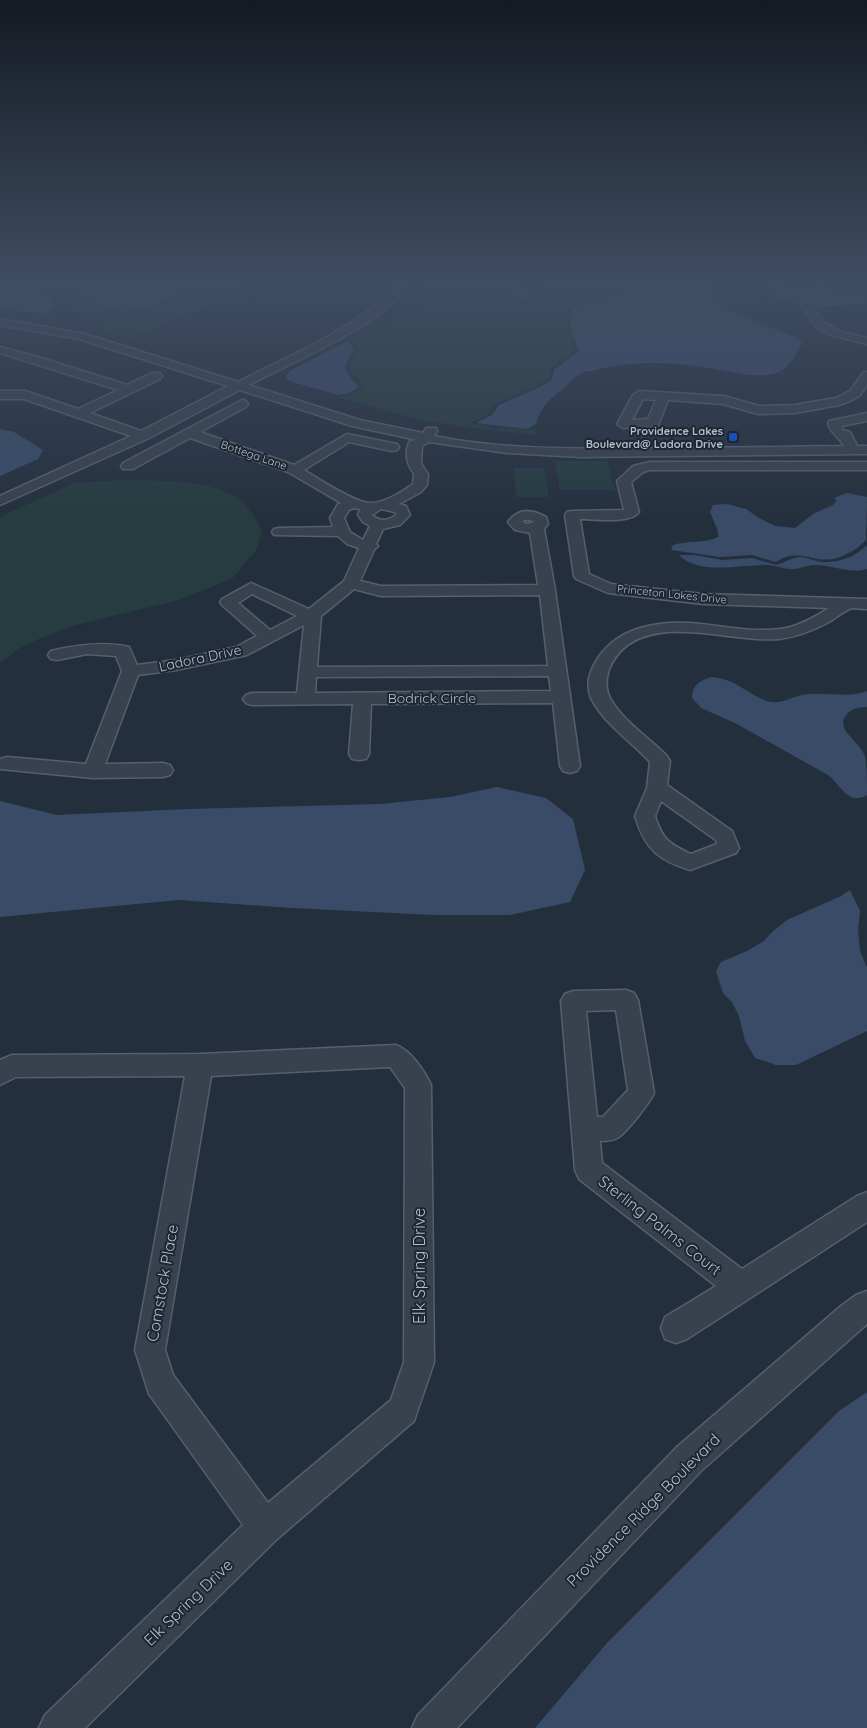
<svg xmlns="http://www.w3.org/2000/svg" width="867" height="1728" viewBox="0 0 867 1728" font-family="Quicksand,sans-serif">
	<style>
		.green { fill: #263c3f }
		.water { fill: #394c67 }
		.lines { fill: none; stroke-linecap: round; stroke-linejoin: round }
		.minor-casing { stroke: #565f6c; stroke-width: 3 }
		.minor { fill: #38414e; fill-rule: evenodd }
		.transit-dot { fill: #1a4fb4; stroke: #1d2633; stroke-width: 2 }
		.labels { text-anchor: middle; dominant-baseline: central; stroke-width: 4; stroke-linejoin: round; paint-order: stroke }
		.far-poi-label { font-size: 11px; font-weight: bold; fill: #b4bcc9; stroke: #1d2633; text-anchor: end }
		.far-street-label { font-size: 11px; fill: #b4bcc9; stroke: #1d2633 }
		.street-label { font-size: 14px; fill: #b4bcc9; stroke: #1d2633 }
		.near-street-label { font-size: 16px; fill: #b4bcc9; stroke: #1d2633 }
	</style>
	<rect width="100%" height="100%" fill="#242f3e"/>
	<g class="green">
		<path d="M 14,280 L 75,280 L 70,287 L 72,295 C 83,301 96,308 109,311 C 135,316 166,305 188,291 L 188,285 L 180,280 L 232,280 L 242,286 L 235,295 L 129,339 L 102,330 C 100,324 98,324 94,321 C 80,309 72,310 54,312 L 65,309 C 59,306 58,300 53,294 C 44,281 28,283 13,281 Z"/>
		<path d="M 549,280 L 624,280 L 627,284 L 595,302 L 571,305 C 563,321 569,335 575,351 L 550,369 L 548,379 L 535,387 L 496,404 L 488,414 L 471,423 L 494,428 L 535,430 L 536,435 L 479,429 L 422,420 L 336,397 L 352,395 L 363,387 L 349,368 L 351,361 L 358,350 C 357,343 353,339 346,339 L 361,332 L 386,327 L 406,310 L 445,298 L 538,297 L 544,291 Z"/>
		<path d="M 554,461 L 607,461 L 615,490 L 560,490 Z"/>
		<path d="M 513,468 L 544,468 L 549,497 L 517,497 Z"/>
		<path d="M 122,480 C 157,481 222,477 247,507 C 253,514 257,522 262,529 L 257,549 L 232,579 L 179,600 L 72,626 L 24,645 L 0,663 L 0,517 L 74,483 Z"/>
	</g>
	<g class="water">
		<path d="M 0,280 L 41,286 L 57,307 L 48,313 L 0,310 Z"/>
		<path d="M 79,280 L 173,280 L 184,285 L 185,290 C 164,303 136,315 111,310 C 99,307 86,299 75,294 L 73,287 Z"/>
		<path d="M 628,280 L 708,280 L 710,292 L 724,305 L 740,315 L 791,335 L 802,342 C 797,355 787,372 772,374 C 754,378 734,372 716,369 C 676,362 635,360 595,370 C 591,371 584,371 580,374 C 574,377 569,384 563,389 C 551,397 539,409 536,424 L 527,429 L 476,423 L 492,415 L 499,405 L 538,388 L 552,380 L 554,370 L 579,351 C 573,336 567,322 574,306 L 598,303 L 631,285 Z"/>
		<path d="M 347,341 L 351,343 L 354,350 L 347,361 L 345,367 L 351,378 L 359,387 L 350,393 L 338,395 L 292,382 L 285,378 L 290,371 Z"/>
		<path d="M 0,429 L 14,432 L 43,450 L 38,459 L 0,476 Z"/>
		<path d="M 847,493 L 867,497 L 866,540 C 858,548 848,555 837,558 C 815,565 798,546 776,562 L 752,555 L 720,557 L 671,550 L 673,545 C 688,540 704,544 718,537 L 718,531 L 710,512 L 713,505 L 727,504 L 746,509 L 759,518 L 775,526 L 795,528 L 813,514 L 833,505 L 837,501 L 834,498 Z"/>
		<path d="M 867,545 L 867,569 C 849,574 833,565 814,565 C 807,565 802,568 795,569 C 786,570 778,566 769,565 C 744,564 698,576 679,555 L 695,555 L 722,560 L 752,558 L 776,565 C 785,563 791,557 802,557 C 808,558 815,561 821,562 C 838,563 854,558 867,545 Z"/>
		<path d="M 712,677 C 737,680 743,691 764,700 C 778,706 789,698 802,695 C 823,691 847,699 867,691 L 867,707 C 860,707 854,708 849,712 C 831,728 860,741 865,756 C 867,765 867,785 867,795 C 848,806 841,785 828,775 L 735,723 L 701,708 L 692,698 C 692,685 700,680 712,677 Z"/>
		<path d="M 497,787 L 546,798 L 573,819 L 585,870 L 570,902 L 510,915 L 434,915 L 292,908 L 179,900 L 0,917 L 0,801 L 57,815 L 188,809 L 380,804 L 450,797 Z"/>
		<path d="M 850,890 L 860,911 L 858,930 L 860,951 L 867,968 L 867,1031 L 796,1065 L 776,1065 L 755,1058 L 745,1041 L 739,1016 L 732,1002 L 723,993 L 716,971 L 721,962 L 747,951 L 764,941 L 772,932 L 787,920 L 841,896 Z"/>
		<path d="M 867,1392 L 867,1728 L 535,1728 L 607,1643 L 839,1411 Z"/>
	</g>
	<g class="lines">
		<g class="minor-casing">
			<g id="minor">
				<path d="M 401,280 L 411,280 C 404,290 396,301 386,309 C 348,339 293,362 249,385 L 360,420 L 423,433 L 426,428 L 436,428 L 437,431 L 434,436 C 503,450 576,449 646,448 C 712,448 778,447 844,446 C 839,436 832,435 828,424 L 829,421 L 867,413 L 867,421 L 841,426 L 843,430 L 850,432 L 857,446 L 867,446 L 867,454 L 581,457 L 507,453 L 429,442 L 422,446 L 421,464 L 428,474 L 427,485 L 421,492 L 399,504 L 406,506 L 410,515 L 400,525 L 383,529 L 376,544 L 378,546 L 374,550 L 360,581 L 381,586 L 538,585 L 530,533 L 515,530 L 508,522 C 518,508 532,509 546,517 L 548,524 L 544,529 L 555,590 L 580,766 L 577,771 L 570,773 L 563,771 L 560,766 L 553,703 L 371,704 L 369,754 L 366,759 L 359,760 L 352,759 L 349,754 L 353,704 L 252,705 L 246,703 L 243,699 L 246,695 L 252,693 L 297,693 L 304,625 L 247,655 L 176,670 L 138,675 L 105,764 L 163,763 L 170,765 L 173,770 L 170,775 L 163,777 L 93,778 L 0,769 L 0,759 L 7,757 L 86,764 L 122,671 L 116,656 L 87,654 L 57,660 L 51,659 L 48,655 L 51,651 C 76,645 103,641 129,647 L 137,665 L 176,660 L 236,647 L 257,636 L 222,605 L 220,602 L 222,599 L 251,583 L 309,609 L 344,581 L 359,548 L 347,544 L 338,536 L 274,535 L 272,532 L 274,529 L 279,528 L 333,527 L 330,518 L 338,504 L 341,503 L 288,472 L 190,438 L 133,469 L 123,469 L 121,466 L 123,463 L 242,400 L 246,401 L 248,404 L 246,407 L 200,432 L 294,465 L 347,434 L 397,444 L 399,447 L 397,450 L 392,451 L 349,442 L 304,470 C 317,478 357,504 371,503 C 383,503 403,492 413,484 L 414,474 C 407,464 404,452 410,441 L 417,440 L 352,426 L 240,390 L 147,439 L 0,505 L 0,496 L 131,436 L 24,399 L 0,399 L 0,391 L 25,391 L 78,409 L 118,390 L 0,353 L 0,347 L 35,356 L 127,385 L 152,373 L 160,373 L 162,376 L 160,379 L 90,413 L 141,431 L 228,386 L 79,339 L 0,325 L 0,319 L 85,334 L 238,382 C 289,355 366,325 401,280 ZM 354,508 L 360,509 L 358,515 L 363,522 L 370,526 L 363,540 L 350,532 L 344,518 L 349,510 ZM 381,509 L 395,512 L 396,515 C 388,521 380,522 372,515 ZM 524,520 L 530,520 L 534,522 L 527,524 L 523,522 ZM 354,589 L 381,596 L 540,595 L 548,666 L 317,667 L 321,616 ZM 252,594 L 297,616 L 270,630 L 238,603 ZM 549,676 L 551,691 L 315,693 L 316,677 Z"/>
				<path d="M 424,280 L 504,280 L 530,294 L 525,297 L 521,296 L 496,284 L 428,285 L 424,284 Z"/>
				<path d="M 766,280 L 776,280 L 784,290 L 825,289 L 830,292 L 825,295 L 781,296 L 777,295 Z"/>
				<path d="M 867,295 L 867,301 L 812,306 L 824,323 L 839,331 L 867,338 L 867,344 L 831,335 L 816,327 L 800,303 L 805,300 Z"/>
				<path d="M 867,372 L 867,385 L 859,396 L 852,400 L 839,405 L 795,413 L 758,414 L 723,404 L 668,400 L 658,426 L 623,428 L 617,424 L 633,395 L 639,391 L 724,396 L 759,406 L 795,405 L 836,398 L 844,394 L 851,390 L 863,373 ZM 643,399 L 656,400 L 648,419 L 632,420 Z"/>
				<path d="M 650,462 L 867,462 L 867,470 L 650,470 L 643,472 L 631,482 L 639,512 C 630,524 595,519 580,519 L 589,574 L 611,584 L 703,594 L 867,599 L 867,609 C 862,609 856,608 852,608 C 845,610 836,618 829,622 C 814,630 797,637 779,639 C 730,644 638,606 610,667 C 605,680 605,692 613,703 C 627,724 649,738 667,756 L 670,761 L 667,785 L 732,831 L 739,848 L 736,853 L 690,870 C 658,860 645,849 635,816 L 647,788 L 650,762 C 631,741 604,724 591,698 C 585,684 590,670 598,658 C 609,642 622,634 640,628 C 693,613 731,635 780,629 C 798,627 815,617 829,608 L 703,604 L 608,593 L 576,579 L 574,576 L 565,515 L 567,512 L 572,511 L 624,510 L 617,481 L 633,466 ZM 661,801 L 716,840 L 717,844 L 691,854 C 669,844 662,839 655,816 Z"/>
				<path d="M 626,990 L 634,993 L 638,1000 L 654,1093 C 649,1104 628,1130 619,1137 C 613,1141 606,1141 600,1141 L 602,1163 L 742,1269 L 857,1196 L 867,1192 L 867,1222 L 687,1339 L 676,1343 L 665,1339 L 661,1328 L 665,1317 L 716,1286 L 579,1179 L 575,1170 L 561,1001 L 565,994 L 573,991 ZM 616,1010 L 628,1090 L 603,1117 L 597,1117 L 586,1011 Z"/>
				<path d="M 396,1045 C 411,1051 424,1070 431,1085 L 434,1362 L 414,1421 L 277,1539 L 85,1728 L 39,1728 L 45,1715 L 243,1525 L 149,1394 L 135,1350 L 185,1076 L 16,1077 L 0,1085 L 0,1060 L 12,1055 L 200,1054 ZM 390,1067 L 405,1088 L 404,1362 L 391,1400 L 268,1503 L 173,1375 L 165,1350 L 211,1076 Z"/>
				<path d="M 867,1291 L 867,1324 L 701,1471 L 457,1728 L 412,1728 L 418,1715 L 677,1447 L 841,1306 L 856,1295 Z"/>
			</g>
		</g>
		<use href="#minor" class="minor"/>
	</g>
	<linearGradient id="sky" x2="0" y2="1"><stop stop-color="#141a22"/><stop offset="0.54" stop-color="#3f4d63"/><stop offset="1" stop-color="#3f4d63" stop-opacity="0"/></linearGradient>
	<rect width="867" height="522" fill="url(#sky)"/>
	<rect class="transit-dot" x="728" y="432" width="10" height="10" rx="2.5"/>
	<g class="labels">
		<g class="far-poi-label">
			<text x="723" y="431">Providence Lakes<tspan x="723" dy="13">Boulevard@ Ladora Drive</tspan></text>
		</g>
		<g class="far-street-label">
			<text transform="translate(254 455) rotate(19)">Bottega Lane</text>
			<text transform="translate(672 594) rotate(6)">Princeton Lakes Drive</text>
		</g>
		<g class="street-label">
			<text transform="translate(200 658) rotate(-12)">Ladora Drive</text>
			<text x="432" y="698">Bodrick Circle</text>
		</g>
		<g class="near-street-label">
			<text transform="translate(660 1225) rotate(38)">Sterling Palms Court</text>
			<text transform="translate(419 1266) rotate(-90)">Elk Spring Drive</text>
			<text transform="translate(162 1283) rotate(-80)">Comstock Place</text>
			<text transform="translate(643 1510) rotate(-45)">Providence Ridge Boulevard</text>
			<text transform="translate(188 1602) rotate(-44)">Elk Spring Drive</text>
		</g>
	</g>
</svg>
